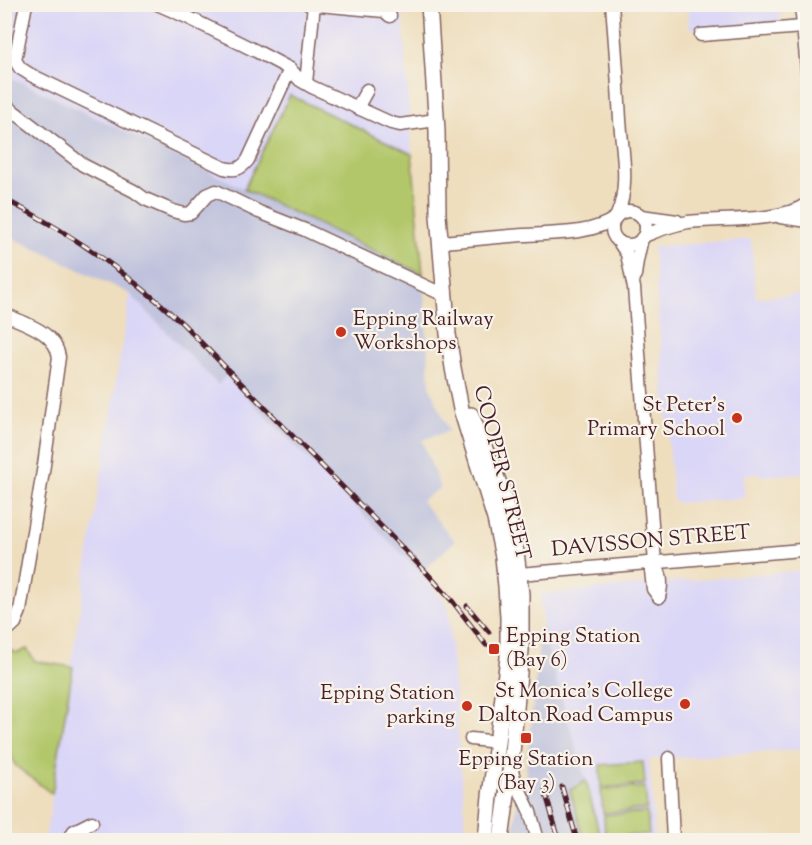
<svg xmlns="http://www.w3.org/2000/svg" width="812" height="845" viewBox="0 0 812 845" font-family="'Sorts Mill Goudy',serif">
	<style>
		.built { fill: #dad6f7 }
		.industrial { fill: #c0c2dd }
		.green { fill: #b2c76b; stroke: #7e734b; stroke-width: 1.5 }
		.lines { fill: none; stroke-linecap: round; stroke-linejoin: round }
		.minor-casing { stroke: #83625e; stroke-width: 15 }
		.major-casing { stroke: #83625e; stroke-width: 18 }
		.minor { stroke: #fff; stroke-width: 12 }
		.major { stroke: #fff; stroke-width: 15 }
		.rail-casing { stroke: #4a1f2b; stroke-width: 5 }
		.rail { stroke: #f7f3e8; stroke-width: 3; stroke-dasharray: 9; stroke-linecap: butt }
		.poi-dot { fill: #c8321e; stroke: #f7f3e8; stroke-width: 2 }
		.labels { text-anchor: middle; dominant-baseline: central; stroke-width: 4.5; stroke-linejoin: round; paint-order: stroke }
		.poi-label { font-size: 21px; fill: #4a1f2b; stroke: #f7f3e8; text-anchor: end }
		.street-label { font-size: 21px; fill: #4a1f2b; stroke: #f7f3e8 }
	</style>
	<rect width="100%" height="100%" fill="#f7f3e8"/>
	<filter id="ink" filterUnits="userSpaceOnUse"><feTurbulence type="fractalNoise" baseFrequency=".0167" numOctaves="2"/><feDisplacementMap in="SourceGraphic" scale="12" xChannelSelector="R" yChannelSelector="G"/><feConvolveMatrix kernelMatrix="1 2 1 2 8 2 1 2 1" color-interpolation-filters="sRGB"/></filter>
	<filter id="wash" filterUnits="userSpaceOnUse"><feTurbulence type="fractalNoise" baseFrequency=".008" numOctaves="4" result="noise"/><feDisplacementMap in="SourceGraphic" scale="24" xChannelSelector="R" yChannelSelector="G"/><feGaussianBlur stdDeviation="1.35" result="paint"/><feColorMatrix in="noise" values="0 0 0 0 0 0 0 0 0 0 0 0 0 0 0 0 0 1.4 0 .05"/><feComposite in="paint" operator="in"/></filter>
	<g filter="url(#wash)">
		<rect width="100%" height="100%" fill="#eedebe"/>
		<g class="built">
			<path d="M 4,5 L 402,5 L 412,154 L 290,95 L 244,189 L 5,74 Z"/>
			<path d="M 689,5 L 779,5 L 781,24 L 697,31 L 697,28 L 689,29 Z"/>
			<path d="M 751,239 L 756,298 L 802,294 L 808,364 L 807,473 L 760,476 L 760,473 L 743,475 L 745,498 L 677,503 L 673,499 L 653,247 Z"/>
			<path d="M 130,294 L 219,384 L 226,376 L 421,573 L 448,606 L 466,832 L 402,836 L 388,840 L 45,840 L 69,693 L 73,668 L 71,666 Z"/>
			<path d="M 807,570 L 807,749 L 692,757 L 649,759 L 655,840 L 601,840 L 586,781 L 550,659 L 543,627 L 540,594 Z"/>
		</g>
		<g class="industrial">
			<path d="M 4,74 L 423,274 L 430,387 L 449,431 L 422,440 L 440,488 L 421,501 L 455,541 L 421,573 L 226,376 L 218,385 L 130,294 L 5,234 Z"/>
			<path d="M 543,627 L 550,659 L 586,781 L 580,783 L 570,790 L 584,840 L 513,840 L 517,802 L 526,771 L 537,667 L 540,628 Z"/>
		</g>
		<g class="green">
			<path d="M 290,95 L 412,154 L 423,274 L 244,189 Z"/>
			<path d="M 5,648 L 17,653 L 27,649 L 35,661 L 73,667 L 52,794 L 16,766 C 10,758 12,749 5,741 Z"/>
			<path d="M 643,762 L 645,784 L 601,788 L 600,765 Z"/>
			<path d="M 586,781 L 601,840 L 584,840 L 570,790 C 577,788 580,783 586,781 Z"/>
			<path d="M 645,787 L 647,809 L 603,813 L 601,790 Z"/>
			<path d="M 647,812 L 649,834 L 605,837 L 604,815 Z"/>
		</g>
	</g>
	<g filter="url(#ink)">
		<g class="lines">
			<g class="minor-casing">
				<g id="minor">
					<path d="M 26,4 L 15,60 L 20,68 L 31,75 L 224,168 C 235,171 241,169 248,160 L 290,69"/>
					<path d="M 157,4 L 189,18 L 256,51 L 290,69 L 300,80 L 312,87 L 391,123 L 400,125 L 436,120"/>
					<path d="M 308,4 L 384,11 L 390,16"/>
					<path d="M 612,4 C 615,43 618,81 620,120 C 622,150 630,186 617,215"/>
					<path d="M 801,4 L 808,80"/>
					<path d="M 701,35 L 803,27"/>
					<path d="M 306,83 L 314,4"/>
					<path d="M 4,104 L 83,165 L 134,191 L 145,199 L 173,211 L 184,214 L 191,213 L 207,195 L 216,191 L 259,212 L 305,230 L 444,295"/>
					<path d="M 357,108 L 367,90"/>
					<circle cx="629" cy="228" r="17"/>
					<path d="M 641,216 L 677,221"/>
					<path d="M 780,217 L 808,221"/>
					<path d="M 644,236 C 658,230 673,225 688,222 C 721,218 780,223 807,204"/>
					<path d="M 440,242 C 468,240 496,237 524,235 C 552,233 592,235 615,218"/>
					<path d="M 619,242 L 627,254 L 634,288 L 655,563 L 651,570 L 653,589 L 659,597"/>
					<path d="M 635,275 L 637,261 L 642,238"/>
					<path d="M 4,314 C 25,324 55,331 59,357 L 44,465 L 20,611 L 15,623 L 4,633"/>
					<path d="M 655,564 C 662,574 662,586 659,597"/>
					<path d="M 519,574 L 801,550 L 808,551"/>
					<path d="M 471,739 L 497,742"/>
					<path d="M 669,758 L 673,840"/>
					<path d="M 511,767 L 514,778 L 530,812 L 538,840"/>
					<path d="M 69,840 L 74,831 L 92,822"/>
				</g>
			</g>
			<g class="major-casing">
				<g id="major">
					<path d="M 429,4 L 437,131 L 438,215 L 448,334 L 453,368 L 461,409 L 495,519 L 503,557 L 506,586 L 508,617 L 508,658 L 490,796 L 486,840"/>
					<path d="M 471,415 L 500,486 L 507,511 L 516,552 L 521,594 L 521,650 L 511,765 L 501,840"/>
				</g>
			</g>
			<use href="#minor" class="minor"/>
			<use href="#major" class="major"/>
			<g class="rail-casing">
				<g id="rail">
					<path d="M 4,199 C 70,232 129,274 183,324 L 426,572 L 453,602 L 486,645"/>
					<path d="M 467,606 L 489,632"/>
					<path d="M 562,787 L 577,840"/>
					<path d="M 545,791 L 559,840"/>
				</g>
			</g>
			<use href="#rail" class="rail"/>
		</g>
	</g>
	<g class="poi-dot">
		<circle cx="341" cy="332" r="6"/>
		<circle cx="737" cy="418" r="6"/>
		<rect x="488" y="643" width="12" height="12" rx="3"/>
		<circle cx="685" cy="704" r="6"/>
		<circle cx="467" cy="706" r="6"/>
		<rect x="520" y="732" width="12" height="12" rx="3"/>
	</g>
	<g class="labels">
		<g class="poi-label">
			<text x="353" y="320" text-anchor="start">Epping Railway<tspan x="353" dy="24">Workshops</tspan></text>
			<text x="725" y="406">St Peter's<tspan x="725" dy="24">Primary School</tspan></text>
			<text x="506" y="637" text-anchor="start">Epping Station<tspan x="506" dy="24">(Bay 6)</tspan></text>
			<text x="673" y="692">St Monica's College<tspan x="673" dy="24">Dalton Road Campus</tspan></text>
			<text x="455" y="694">Epping Station<tspan x="455" dy="24">parking</tspan></text>
			<text x="526" y="760" text-anchor="middle">Epping Station<tspan x="526" dy="24">(Bay 3)</tspan></text>
		</g>
		<g class="street-label">
			<text transform="translate(501 473) rotate(76)">COOPER STREET</text>
			<text transform="translate(651 542) rotate(-5)">DAVISSON STREET</text>
		</g>
	</g>
	<rect width="812" height="845" fill="none" stroke="#f7f3e8" stroke-width="24"/>
</svg>
